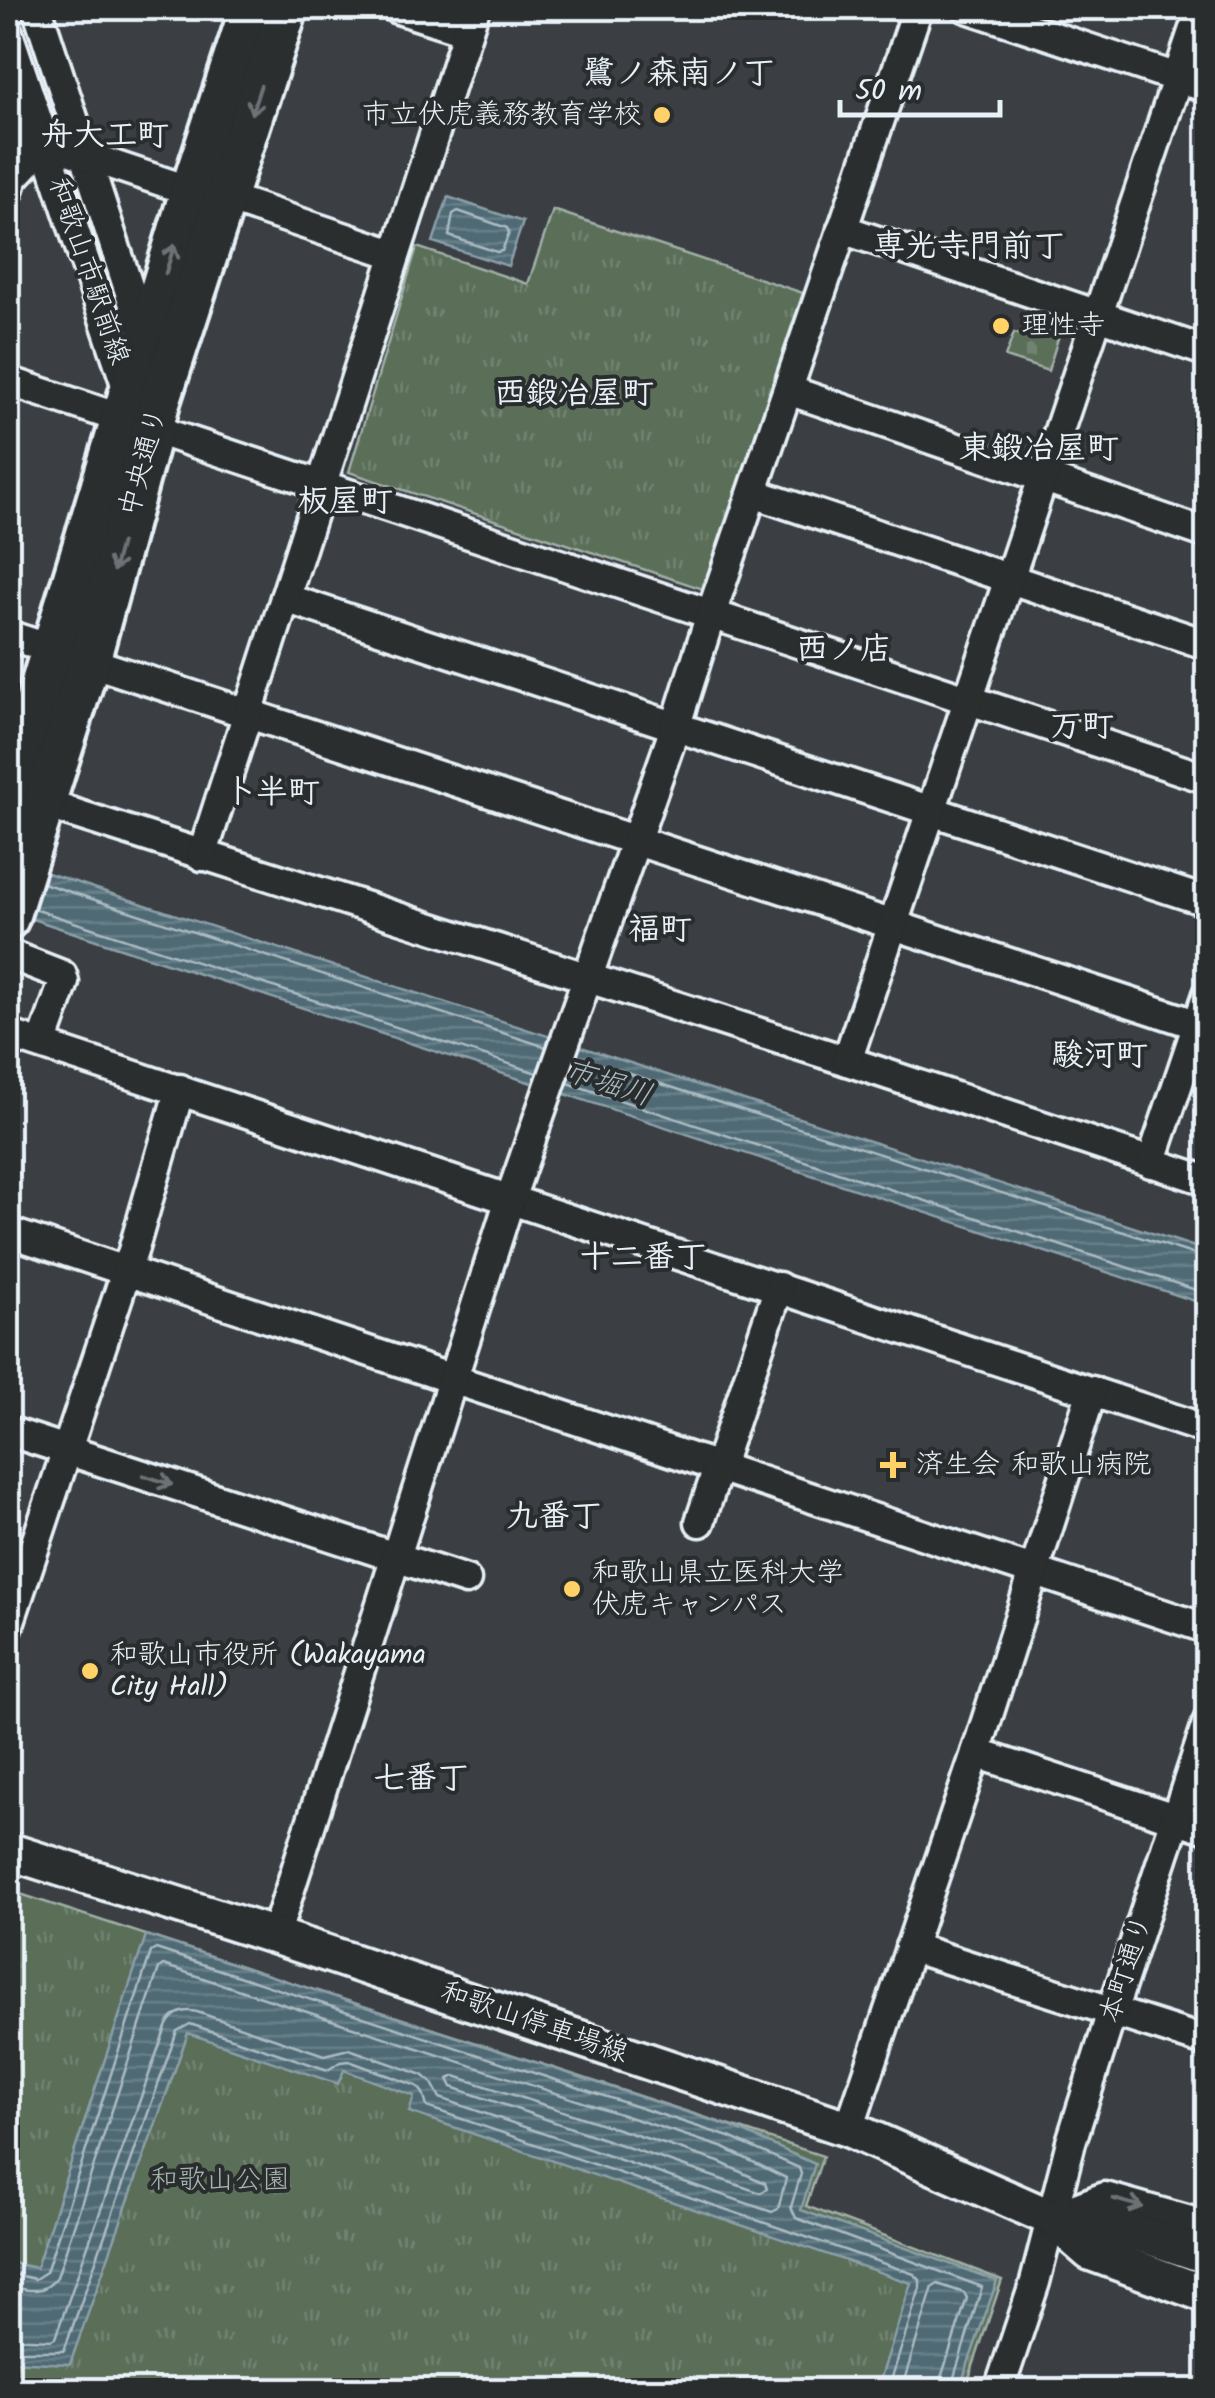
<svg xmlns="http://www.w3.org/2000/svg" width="1215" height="2398" viewBox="0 0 1215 2398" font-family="Kalam,'Klee One',sans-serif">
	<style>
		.cemetery { fill: url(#cemetery-stones); stroke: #a1b0a8; stroke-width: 2.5 }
		.park { fill: url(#park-tufts); stroke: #a1b0a8; stroke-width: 2.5 }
		.water { fill: url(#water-rules); stroke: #8ca0a9; stroke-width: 2.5 }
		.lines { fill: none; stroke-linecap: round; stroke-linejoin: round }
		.shore { stroke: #abbbc3; stroke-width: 2.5 }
		.minor-casing { stroke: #e8f1f8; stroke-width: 35 }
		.major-casing { stroke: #e8f1f8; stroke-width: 42 }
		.highway-casing { stroke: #e8f1f8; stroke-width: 48 }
		.minor { stroke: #2a2d2e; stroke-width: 28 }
		.major { stroke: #2a2d2e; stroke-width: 35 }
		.highway { stroke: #2a2d2e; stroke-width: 40 }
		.oneway { stroke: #6c7275 }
		.poi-dot { fill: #ffd166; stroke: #2a2d2e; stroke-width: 4 }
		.labels { text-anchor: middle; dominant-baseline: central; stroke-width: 8; stroke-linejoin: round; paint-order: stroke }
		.poi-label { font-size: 28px; fill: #e8f1f8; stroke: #2a2d2e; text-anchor: start }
		.street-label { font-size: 28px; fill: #e8f1f8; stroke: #2a2d2e }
		.park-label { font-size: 28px; fill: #a8b6b0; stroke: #2a2d2e }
		.water-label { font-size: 30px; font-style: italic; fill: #abbbc3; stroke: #2a2d2e }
		.quarter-label { font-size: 32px; font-weight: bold; fill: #e8f1f8; stroke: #2a2d2e }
	</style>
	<defs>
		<pattern id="cemetery-stones" width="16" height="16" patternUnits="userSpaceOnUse" patternTransform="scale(2.5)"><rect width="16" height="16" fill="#5a6e59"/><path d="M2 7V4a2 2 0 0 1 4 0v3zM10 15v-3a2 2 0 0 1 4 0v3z" fill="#728372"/></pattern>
		<pattern id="park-tufts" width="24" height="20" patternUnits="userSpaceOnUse" patternTransform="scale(2.5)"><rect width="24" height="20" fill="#5a6e59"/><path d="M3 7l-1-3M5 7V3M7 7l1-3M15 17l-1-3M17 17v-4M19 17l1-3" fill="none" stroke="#728372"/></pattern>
		<pattern id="water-rules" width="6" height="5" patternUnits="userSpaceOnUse" patternTransform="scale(2.5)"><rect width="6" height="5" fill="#4f6a74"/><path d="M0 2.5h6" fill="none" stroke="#688089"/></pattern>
	</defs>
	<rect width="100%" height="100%" fill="#3b3e43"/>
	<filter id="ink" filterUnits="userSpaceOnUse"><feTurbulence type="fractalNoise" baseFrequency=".01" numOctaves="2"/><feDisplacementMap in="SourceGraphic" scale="20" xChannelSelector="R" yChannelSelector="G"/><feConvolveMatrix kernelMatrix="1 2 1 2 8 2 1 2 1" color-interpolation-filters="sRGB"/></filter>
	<g filter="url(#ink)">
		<path class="cemetery" d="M 1039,311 L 1064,319 L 1048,371 L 1005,357 L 1014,333 L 1022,335 L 1029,318 L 1036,320 Z"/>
		<g class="park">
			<path d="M 553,210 L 803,293 L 703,589 L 349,472 L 417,247 L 528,284 Z"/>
			<path d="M 8,1890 L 823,2156 L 806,2206 L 1002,2280 L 965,2390 L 8,2390 Z"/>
		</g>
		<g class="water">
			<path d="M 448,197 L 523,222 L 508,266 L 433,242 Z"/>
			<path d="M 8,860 L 1207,1251 L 1207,1305 L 8,911 Z"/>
			<path d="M 146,1935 L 732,2127 L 815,2164 L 801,2210 L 997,2281 L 959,2390 L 877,2390 L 911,2283 L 409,2112 L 414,2096 L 344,2070 L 338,2084 L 188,2033 L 70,2364 L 8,2361 L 8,2365 L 8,2262 L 36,2268 Z"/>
		</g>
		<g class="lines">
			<g class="shore">
				<path d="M 458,211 L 507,228 L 509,233 L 502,251 L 497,252 L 449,236 L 453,214 Z"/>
				<path d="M 43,883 L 546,1047"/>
				<path d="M 34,909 L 537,1073"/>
				<path d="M 577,1057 L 1208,1259"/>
				<path d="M 568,1083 L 1208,1294"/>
				<path d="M 455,2076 L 719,2162 L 765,2183 L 767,2189 L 761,2193 L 452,2087 L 448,2079 Z"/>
				<path d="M 8,2273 L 35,2279 L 46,2272 L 151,1952 L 156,1949 L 729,2137 L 799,2168 L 801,2174 L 791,2207 L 796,2218 L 982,2287 L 950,2390"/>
				<path d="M 8,2286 C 27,2290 43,2296 57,2277 L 159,1968 L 163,1965 L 724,2148 L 786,2178 L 778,2209 L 772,2212 L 440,2098 L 432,2083 L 423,2075 L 349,2049 L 324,2055 L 197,2012 C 183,2009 172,2014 166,2027 L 55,2338 L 51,2340 L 8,2338"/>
				<path d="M 8,2351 L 64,2351 L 177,2031 L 190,2024 L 328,2070 L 340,2062 L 349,2061 L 417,2086 L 423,2093 L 427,2107 L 914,2274 L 920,2280 L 920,2288 L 888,2390"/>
				<path d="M 901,2390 L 933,2287 L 938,2284 L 964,2293 L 967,2298 L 937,2390"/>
			</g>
			<g class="minor-casing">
				<g id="minor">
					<path d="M 37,8 L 147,344"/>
					<path d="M 395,8 L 467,31"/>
					<path d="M 967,8 L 1208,88"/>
					<path d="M 8,33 L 130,396"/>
					<path d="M 8,126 L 19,130 L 38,126 L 29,161 L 13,178 L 8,193"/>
					<path d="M 74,152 L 191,191"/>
					<path d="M 224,197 L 394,254"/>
					<path d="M 842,229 L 1208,352"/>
					<path d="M 8,381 L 1208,779"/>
					<path d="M 788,390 L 1208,534"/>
					<path d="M 753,493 L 1208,645"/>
					<path d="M 285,598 L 1208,902"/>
					<path d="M 8,635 L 1208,1028"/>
					<path d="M 29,799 L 832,1056 L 1208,1181"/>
					<path d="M 202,856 L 475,8"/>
					<path d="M 8,954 L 62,975 L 64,982 L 42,1044"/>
					<path d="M 8,1034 L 1208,1430"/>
					<path d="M 847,1061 L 1201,8"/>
					<path d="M 1151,1163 L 1208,994"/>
					<path d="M 8,1232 L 1208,1629"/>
					<path d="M 8,1431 L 466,1580"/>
					<path d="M 700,1522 L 779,1287"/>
					<path d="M 8,1627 L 133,1251 L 180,1089"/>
					<path d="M 976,1753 L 1208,1829"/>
					<path d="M 275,1936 L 510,1199 L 675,728 L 711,614 L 918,8"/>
					<path d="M 910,1947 L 1208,2042"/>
					<path d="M 849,2129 L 976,1753 L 1092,1391"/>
					<path d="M 1057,2215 L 1105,2197 L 1208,2226"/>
					<path d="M 999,2390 L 1035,2282 L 1071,2142 L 1112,2012 L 1208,1721"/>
				</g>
			</g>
			<g class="major-casing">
				<g id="major">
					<path d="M 8,1851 L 275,1936 L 849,2129 L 1051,2218 L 1090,2252 L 1208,2295"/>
					<path d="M 1051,2218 L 1099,2220 L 1208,2256"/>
				</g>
			</g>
			<g class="highway-casing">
				<g id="highway">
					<path d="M 8,795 L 191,191 L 251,8"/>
					<path d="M 8,918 L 89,662 L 160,399 L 287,8"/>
				</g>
			</g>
			<use href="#minor" class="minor"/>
			<use href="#major" class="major"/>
			<use href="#highway" class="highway"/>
		</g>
		<defs><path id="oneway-shaft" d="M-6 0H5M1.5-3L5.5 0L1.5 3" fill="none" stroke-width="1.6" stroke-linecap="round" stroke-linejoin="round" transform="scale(2.5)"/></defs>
		<g class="oneway">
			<use href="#oneway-shaft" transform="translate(256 100) rotate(108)"/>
			<use href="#oneway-shaft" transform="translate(170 259) rotate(-73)"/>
			<use href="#oneway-shaft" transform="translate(117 557) rotate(105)"/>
			<use href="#oneway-shaft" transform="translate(158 1480) rotate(18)"/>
			<use href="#oneway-shaft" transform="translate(1128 2203) rotate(16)"/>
		</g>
	</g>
	<g class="poi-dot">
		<circle cx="662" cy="115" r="10"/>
		<circle cx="1001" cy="326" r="10"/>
		<path d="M888 1450h10v10h10v10h-10v10h-10v-10h-10v-10h10z"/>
		<circle cx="572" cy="1589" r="10"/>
		<circle cx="90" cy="1671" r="10"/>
	</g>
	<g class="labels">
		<g class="poi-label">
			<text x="642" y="115" text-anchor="end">市立伏虎義務教育学校</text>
			<text x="1021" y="326">理性寺</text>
			<text x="916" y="1465">済生会 和歌山病院</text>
			<text x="592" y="1573">和歌山県立医科大学<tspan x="592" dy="32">伏虎キャンパス</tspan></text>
			<text x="110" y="1655">和歌山市役所 (Wakayama<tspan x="110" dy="32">City Hall)</tspan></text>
		</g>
		<g class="street-label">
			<text transform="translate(88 271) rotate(71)">和歌山市駅前線</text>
			<text transform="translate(144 462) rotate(-75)">中央通り</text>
			<text transform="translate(1127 1969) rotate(-72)">本町通り</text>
			<text transform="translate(534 2023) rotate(19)">和歌山停車場線</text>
		</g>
		<g class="park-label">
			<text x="220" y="2180">和歌山公園</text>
		</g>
		<g class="water-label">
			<text transform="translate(608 1084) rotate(18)">市堀川</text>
		</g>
		<g class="quarter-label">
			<text x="679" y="74">鷺ノ森南ノ丁</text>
			<text x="105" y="136">舟大工町</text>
			<text x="969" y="247">専光寺門前丁</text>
			<text x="574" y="394">西鍛冶屋町</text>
			<text x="1039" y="449">東鍛冶屋町</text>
			<text x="345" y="502">板屋町</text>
			<text x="844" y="650">西ノ店</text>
			<text x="1082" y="727">万町</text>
			<text x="272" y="793">卜半町</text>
			<text x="660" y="930">福町</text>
			<text x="1100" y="1056">駿河町</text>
			<text x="643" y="1258">十二番丁</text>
			<text x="554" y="1517">九番丁</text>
			<text x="421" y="1779">七番丁</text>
		</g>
	</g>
	<rect width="1215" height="2398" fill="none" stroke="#2a2d2e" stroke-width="40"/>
	<rect x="20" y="20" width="1175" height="2358" fill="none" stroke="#e8f1f8" stroke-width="4" filter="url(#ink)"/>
	<path d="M840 100v15h160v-15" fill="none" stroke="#e8f1f8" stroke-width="5"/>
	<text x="855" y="100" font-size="30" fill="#e8f1f8" stroke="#2a2d2e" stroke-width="8" paint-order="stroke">50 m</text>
</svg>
